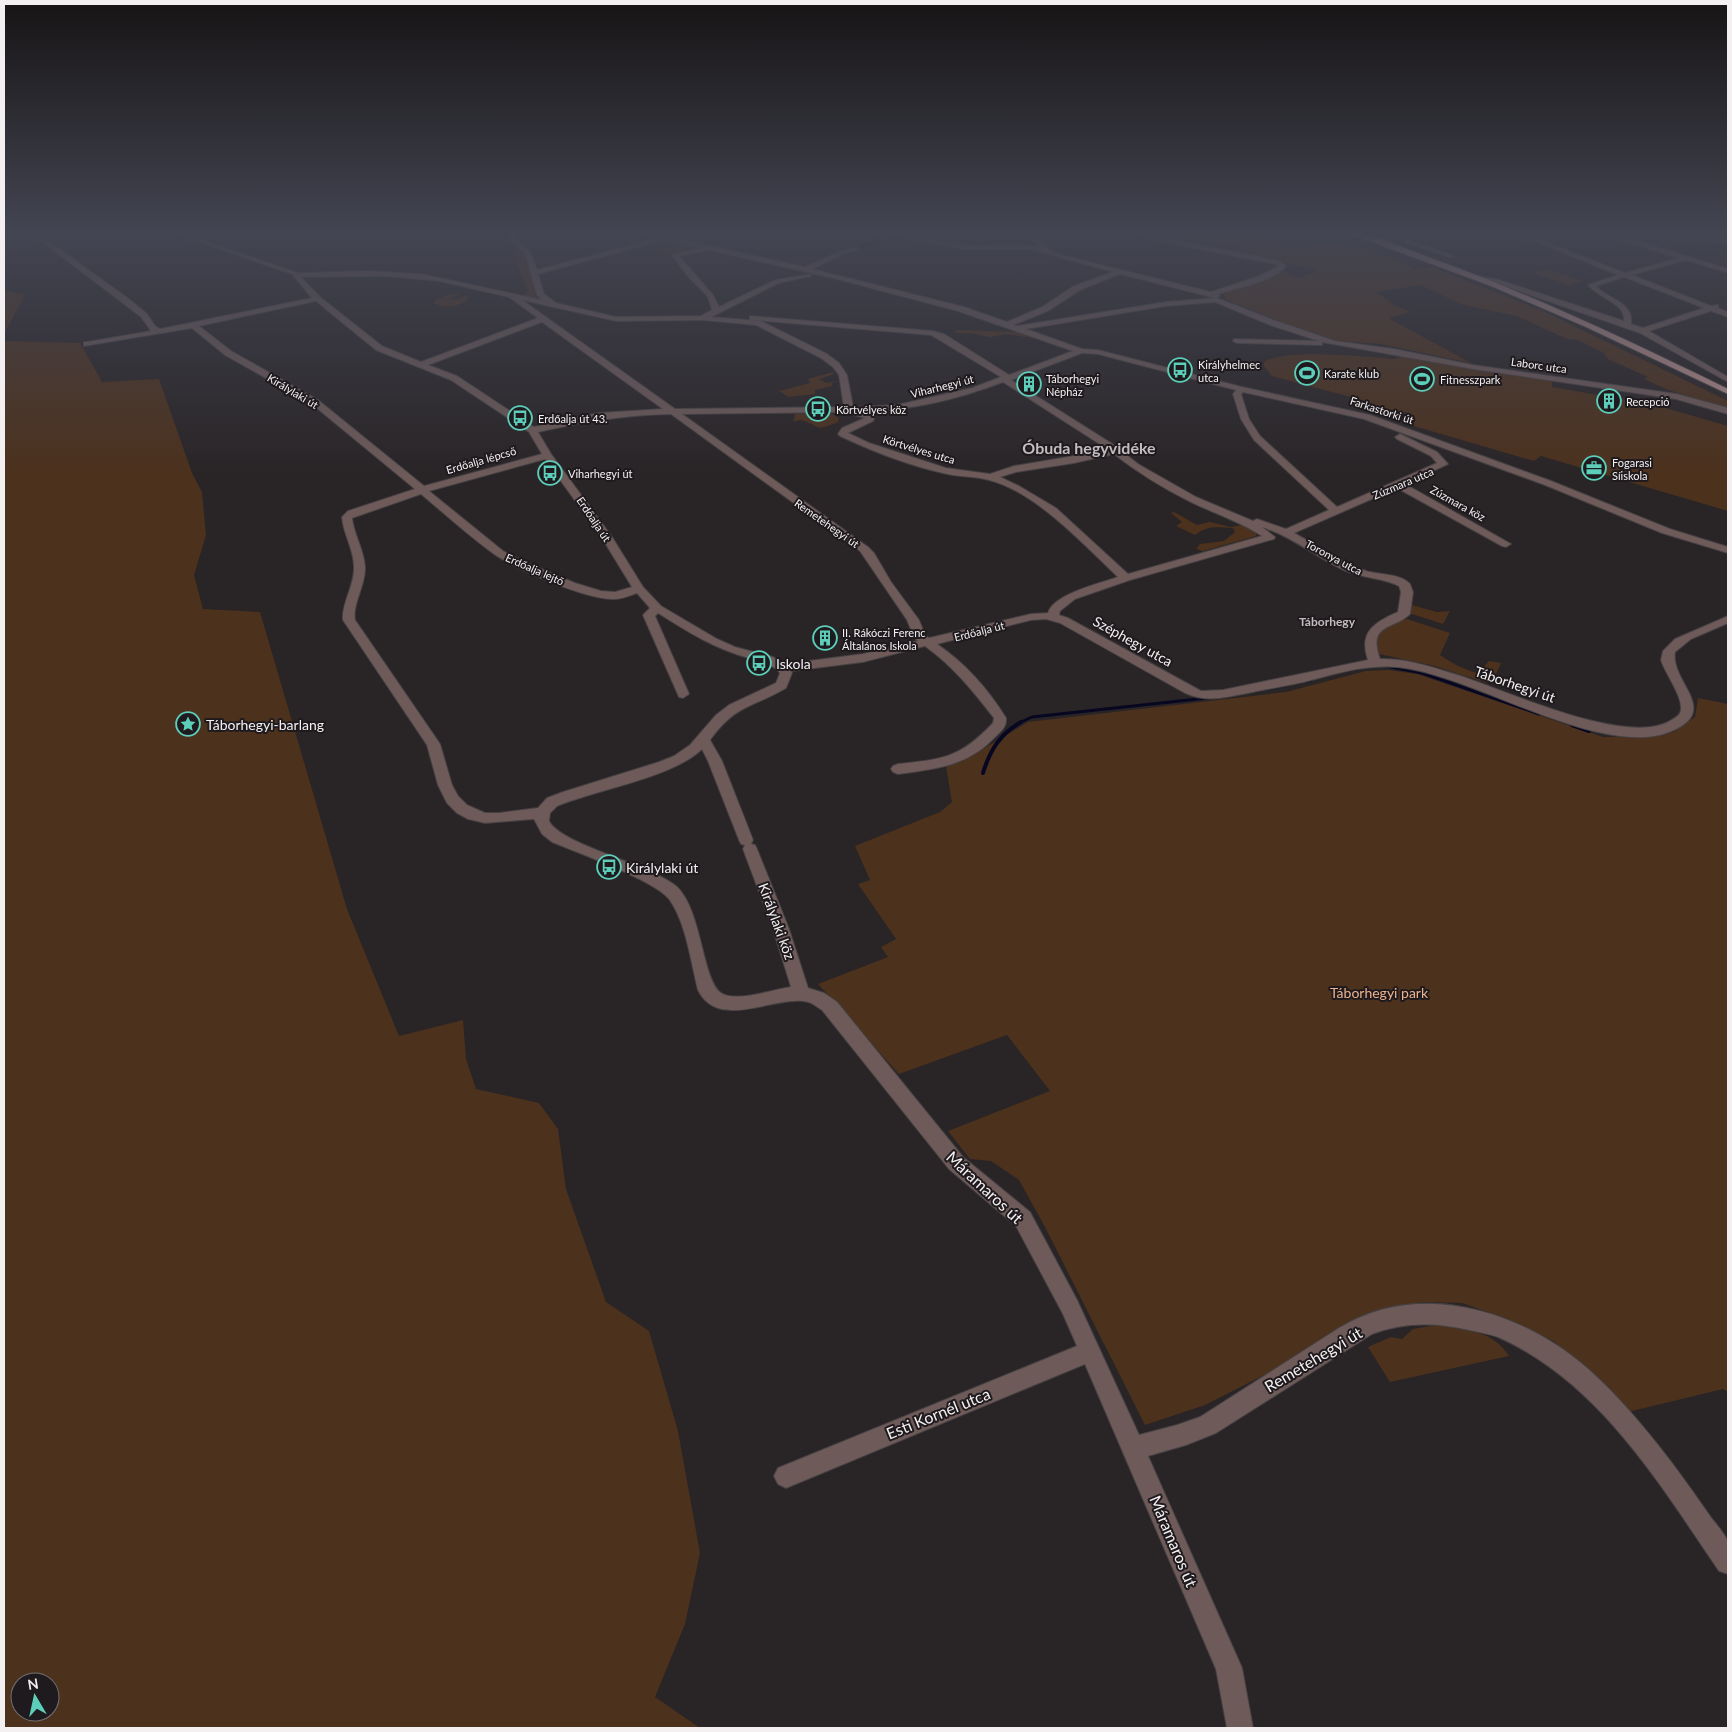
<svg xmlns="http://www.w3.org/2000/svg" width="1732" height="1732" viewBox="0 0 1732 1732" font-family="Lato,sans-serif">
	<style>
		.green { fill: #4c311d; fill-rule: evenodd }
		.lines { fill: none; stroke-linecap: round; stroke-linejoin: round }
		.stream-far2 { stroke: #080721; stroke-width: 2 }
		.stream-far1 { stroke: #080721; stroke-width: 3 }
		.stream { stroke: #080721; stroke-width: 4 }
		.minor-casing { stroke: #454143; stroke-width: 2 }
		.major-casing { stroke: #454143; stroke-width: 2 }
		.minor { fill: #6d5a59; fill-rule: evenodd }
		.major { fill: #b48e8c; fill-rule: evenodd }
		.labels { text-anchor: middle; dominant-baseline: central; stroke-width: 4; stroke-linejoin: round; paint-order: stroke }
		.far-poi-label { font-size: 11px; fill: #f4f0f2; stroke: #1f1a1d; text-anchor: start }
		.far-street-label { font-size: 11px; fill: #f4f0f2; stroke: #1f1a1d }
		.far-neighbourhood-label { font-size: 12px; font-weight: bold; fill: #c3bcbf; stroke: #1f1a1d }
		.street-label { font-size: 14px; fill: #f4f0f2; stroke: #1f1a1d }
		.poi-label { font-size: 14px; fill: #f4f0f2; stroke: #1f1a1d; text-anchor: start }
		.park-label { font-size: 14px; fill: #ecb28c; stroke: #1f1a1d }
		.far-district-label { font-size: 16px; font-weight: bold; fill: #c3bcbf; stroke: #1f1a1d }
		.near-street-label { font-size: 16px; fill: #f4f0f2; stroke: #1f1a1d }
	</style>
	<rect width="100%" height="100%" fill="#292426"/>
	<g class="green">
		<path d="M 1138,232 L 1276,232 L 1268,239 L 1305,246 L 1330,243 L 1375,251 L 1415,269 L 1432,267 L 1543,311 L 1728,401 L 1728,408 L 1668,390 L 1644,379 L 1648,377 L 1608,359 L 1604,353 L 1578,340 L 1567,339 L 1517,316 L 1464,305 L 1420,285 L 1376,292 L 1394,305 L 1410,312 L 1388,318 L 1471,363 L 1381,344 L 1339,341 L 1299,329 L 1227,300 L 1223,294 L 1282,272 L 1301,278 L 1318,270 L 1238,253 L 1240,248 L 1180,237 L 1170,239 Z"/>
		<path d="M 667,239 L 704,248 L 678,254 L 666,254 L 661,249 L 675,245 L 661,241 Z"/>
		<path d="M 517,252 L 524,253 L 533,282 L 536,297 L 544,300 L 518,296 L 525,294 L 528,291 L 512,253 Z"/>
		<path d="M 1546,269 L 1583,281 L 1569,285 L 1532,273 Z"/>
		<path d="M 4,290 L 25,295 L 4,334 Z"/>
		<path d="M 451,294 L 460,294 L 450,298 L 456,300 L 467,295 L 468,299 C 460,307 444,309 434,303 L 436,299 Z"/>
		<path d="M 955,330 L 1016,332 L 1031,336 L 1025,337 L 1007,334 L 989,337 L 972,333 L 956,333 Z"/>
		<path d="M 4,341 L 80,343 L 102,382 L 159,379 L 192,473 L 202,492 L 206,535 L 194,575 L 203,609 L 260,612 L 347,909 L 399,1036 L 463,1020 L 466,1059 L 476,1089 L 539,1103 L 558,1129 L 566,1189 L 606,1302 L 649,1331 L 678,1431 L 700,1553 L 685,1624 L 655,1697 L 700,1728 L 4,1728 ZM 20,1682 L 50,1682 L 50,1712 L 20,1712 Z"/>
		<path d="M 1408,354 L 1481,369 L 1481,371 L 1552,380 L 1552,387 L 1655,405 L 1728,426 L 1728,511 L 1541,456 L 1534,461 L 1414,426 L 1413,418 L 1406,412 L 1392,412 L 1362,400 L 1272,376 L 1264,366 L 1264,362 C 1286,348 1367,357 1395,359 Z"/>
		<path d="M 833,372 L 834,374 L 819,379 L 826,383 L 838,381 L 832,383 L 832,386 L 815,390 L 815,394 L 789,397 L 779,391 L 810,383 L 808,379 Z"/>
		<path d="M 831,413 L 839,418 L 838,422 C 812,433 822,425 800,420 L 793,422 L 795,414 Z"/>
		<path d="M 1174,512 L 1197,525 L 1210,522 L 1231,527 L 1248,524 L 1257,532 L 1256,536 L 1203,551 L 1196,549 L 1200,544 L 1224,541 L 1235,532 L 1233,528 C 1219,527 1207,525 1195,535 L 1176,526 L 1182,522 L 1171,513 Z"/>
		<path d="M 1412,605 L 1437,612 L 1450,611 L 1443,624 L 1409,613 Z"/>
		<path d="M 1407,619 L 1450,633 L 1440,655 C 1452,663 1464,670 1478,673 L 1489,661 L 1501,663 L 1495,676 L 1487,683 L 1435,666 L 1379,654 L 1374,644 C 1380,626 1390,623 1407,619 Z"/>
		<path d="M 1388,670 L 1417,674 L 1603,737 L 1659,736 L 1674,732 L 1695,717 L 1698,698 L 1728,704 L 1728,1392 L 1723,1389 L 1628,1412 L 1600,1379 L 1553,1341 L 1510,1320 L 1462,1303 L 1423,1302 L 1394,1309 L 1205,1405 L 1145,1425 L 1045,1227 L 1019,1180 L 991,1161 L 970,1159 L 948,1131 L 1050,1091 L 1007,1035 L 899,1074 L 818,984 L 888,957 L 881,947 L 896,939 L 858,884 L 870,880 L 855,846 L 940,812 L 952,802 L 946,766 L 971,756 L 1028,722 L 1286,692 L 1366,671 Z"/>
		<path d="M 1436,1325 C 1464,1329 1493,1330 1509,1356 L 1390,1382 L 1368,1347 L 1391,1337 L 1402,1339 L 1413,1329 Z"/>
	</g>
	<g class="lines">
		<path class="stream-far2" d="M 855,250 L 873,242 L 886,233"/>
		<g class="stream-far1">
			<path d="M 1386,666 L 1422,673 L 1539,714"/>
			<path d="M 1256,691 L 1311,680"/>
			<path d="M 1019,723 L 1032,717 L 1207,698"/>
		</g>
		<g class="stream">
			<path d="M 1572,725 L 1589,731"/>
			<path d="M 983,773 C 990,750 1000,734 1021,722"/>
		</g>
		<g class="minor-casing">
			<g id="minor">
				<path d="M 29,232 L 36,232 L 129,299 L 147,314 L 155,326 L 160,329 L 312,298 L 292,274 L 170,232 L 179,232 L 298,273 L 368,271 L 421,274 L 542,300 L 537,295 L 525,254 L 513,243 L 507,232 L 513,232 L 518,241 L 531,253 L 537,270 L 657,238 L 636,232 L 648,232 L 805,267 L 839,252 L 856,247 L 859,249 L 858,250 L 843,254 L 812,269 L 964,307 L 1007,322 L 1042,307 L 1074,286 L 1113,272 L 1030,249 L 963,249 L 883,232 C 910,232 936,242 963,245 C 989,248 1015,241 1041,248 L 1025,232 L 1032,232 L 1053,253 L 1211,292 L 1259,276 L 1279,266 L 1275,264 L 1168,243 L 1129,232 L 1140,232 L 1279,261 L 1286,266 C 1271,283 1240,287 1218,294 L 1220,296 L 1217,298 L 1276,321 L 1335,341 L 1394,349 L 1473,365 L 1677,394 L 1728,408 L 1728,414 L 1676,399 L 1473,369 L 1322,342 L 1322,345 L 1319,345 L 1237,343 L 1233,341 L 1234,339 L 1319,341 L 1270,325 L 1215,302 L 1166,306 L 1026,329 L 1082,349 L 1098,350 L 1242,387 L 1370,415 L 1551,481 L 1670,529 L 1728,547 L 1728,553 L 1662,533 L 1545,485 L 1364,419 L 1243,392 L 1241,394 L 1249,419 L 1260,436 L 1337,507 L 1437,463 L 1431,456 L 1397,439 L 1395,437 L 1400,434 L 1437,452 L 1448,464 L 1405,484 L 1511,544 L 1506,547 L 1502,546 L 1397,488 L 1294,533 C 1318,546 1340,562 1366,571 C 1379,575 1400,573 1410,584 L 1413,592 L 1410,614 C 1394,630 1367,623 1380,659 C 1408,658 1435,668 1461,676 C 1509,692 1624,745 1668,722 C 1673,719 1678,717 1680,713 C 1686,700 1665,674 1661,660 L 1663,651 L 1675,639 L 1728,616 L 1728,623 L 1691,639 L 1675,652 C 1670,682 1721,710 1672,731 C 1602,761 1473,674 1397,667 C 1365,664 1335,674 1304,682 C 1285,686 1267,689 1248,693 C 1226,697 1207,703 1185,693 L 1060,623 L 1046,619 L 1031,620 L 937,644 C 965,663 988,689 1006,718 C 1007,727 1001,731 995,737 C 968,766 935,769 898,774 L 893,772 L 891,769 L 893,766 L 898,764 C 944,759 960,758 993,723 L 994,718 C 973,691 954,667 925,646 L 863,662 L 791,671 L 792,673 L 786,688 C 752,708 736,704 710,740 L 722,761 L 753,840 L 751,844 L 755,845 L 757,849 L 789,929 L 808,988 L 824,993 L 837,1002 L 963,1157 L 1030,1212 L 1077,1300 L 1139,1435 L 1177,1425 L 1200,1417 L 1339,1328 C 1419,1279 1520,1310 1587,1368 C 1619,1396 1646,1429 1672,1463 C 1686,1482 1699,1500 1712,1519 C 1717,1525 1724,1533 1727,1540 C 1731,1549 1728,1565 1728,1574 L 1719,1571 C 1659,1483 1599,1382 1498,1337 C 1489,1334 1478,1332 1469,1330 C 1436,1322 1403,1322 1372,1334 L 1216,1433 L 1186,1445 L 1148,1456 L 1242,1668 L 1253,1728 L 1227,1728 L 1216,1669 L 1085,1364 L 786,1488 L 778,1484 L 774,1476 L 778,1468 L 1077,1346 L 1063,1314 L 1016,1226 L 949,1169 L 822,1010 C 817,1007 813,1003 808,1002 C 776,994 719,1032 698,990 C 691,963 686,922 669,899 C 656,881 576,852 552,842 L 542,834 L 534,819 L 485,823 L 468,819 L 457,813 L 447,803 L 438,785 L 427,745 L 343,620 C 341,604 355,585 354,567 C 354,549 343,534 342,517 L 348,511 L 415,489 L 312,404 L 225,355 L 192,328 L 84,346 L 84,342 L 87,342 L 151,331 L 141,317 L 123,303 ZM 664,240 L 701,248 L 672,255 L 686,274 L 708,297 L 712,310 L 701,316 L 616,317 L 556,303 L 544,294 L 538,274 ZM 709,250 L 833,278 L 958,311 L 1073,351 L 1009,375 L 944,334 L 933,331 L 750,316 L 750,320 L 753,320 L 931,335 L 1001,377 L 972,388 L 897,405 L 853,407 L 847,375 L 839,363 L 827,354 L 761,321 L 711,317 L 779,283 L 811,276 L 811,274 L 775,280 L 719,307 L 713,295 L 679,256 ZM 1120,274 L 1215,298 L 1166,302 L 1017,326 L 1013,325 L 1048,311 L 1080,290 ZM 386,276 L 439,281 L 509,297 L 538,318 L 421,362 L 382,346 L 320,297 L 301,277 ZM 522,300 L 616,321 L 702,320 L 756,325 L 821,358 L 833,367 L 839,375 L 844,407 L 675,409 ZM 316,301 L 376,350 L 451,380 L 529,432 L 542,454 L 424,486 L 318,400 L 231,351 L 199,326 ZM 542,322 L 663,409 L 598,413 L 534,427 L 457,376 L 428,365 ZM 1082,353 L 1098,354 L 1236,390 L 1233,394 L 1241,419 L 1254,440 L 1329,510 L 1286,529 L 1257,519 L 1253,521 L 1196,497 L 1138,464 L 1114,445 L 1011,380 ZM 1003,382 L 1109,450 L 1014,466 L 990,474 L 946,468 L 869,443 L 848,433 L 873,421 L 874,419 L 872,413 L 864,412 C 911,410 959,399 1003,382 ZM 853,412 L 854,415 L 865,418 L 842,428 L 838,434 L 840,436 C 872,451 908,465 943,473 C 958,477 974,476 989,480 C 1036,492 1083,544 1118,577 C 1101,583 1053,594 1048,613 L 1031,614 L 929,638 L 925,635 L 919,620 L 891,582 L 874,553 L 868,547 L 682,414 ZM 671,414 L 860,551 L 907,620 L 914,637 L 918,641 L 863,654 L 785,664 L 773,657 L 735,647 L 717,639 L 661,606 L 643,587 L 612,537 L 551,454 L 538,432 C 584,422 623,415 671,414 ZM 1114,454 C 1137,472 1163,488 1189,501 C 1213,513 1239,521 1262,536 L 1128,574 L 1056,508 L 1019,486 L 1000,477 L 1016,472 L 1074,463 ZM 545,459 L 602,538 L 632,587 L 615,592 L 601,591 L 575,583 L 527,563 L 503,551 L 429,491 ZM 421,494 C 445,514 469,536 494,554 C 517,570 584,598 611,599 C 620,600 629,596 637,593 L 650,608 L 643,615 L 679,697 L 683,698 L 689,694 L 655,616 L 658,613 C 688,632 715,649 749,658 C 759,661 773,664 780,673 L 776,683 L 729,705 L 716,715 L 690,745 L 674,756 L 659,762 L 563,792 L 547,798 L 538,808 L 499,813 L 485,813 L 467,805 L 458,796 L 452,785 L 440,744 L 355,620 C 352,604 366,585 365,567 C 364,550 354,535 352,518 ZM 1262,527 C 1293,537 1317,558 1346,571 C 1363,578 1383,578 1399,586 L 1401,592 L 1398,612 C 1375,622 1358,632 1368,660 L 1223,690 L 1201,691 L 1068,618 L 1059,615 L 1060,611 L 1075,599 L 1130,580 L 1274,539 L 1275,537 ZM 702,749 L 708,761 L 739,840 L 741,844 L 745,845 L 743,849 L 773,929 L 791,987 C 774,989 736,1003 721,993 C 702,980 702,909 676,886 C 650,864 561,845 549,821 L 550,813 L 557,806 C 596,790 674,777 702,749 Z"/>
				<path d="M 1390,232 L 1398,232 L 1412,241 L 1454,256 L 1449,257 L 1408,243 Z"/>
				<path d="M 1512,232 L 1521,232 L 1625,273 L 1678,258 L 1616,239 L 1602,232 L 1610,232 L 1728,269 L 1728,273 L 1686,260 L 1632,275 L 1711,306 L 1718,305 L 1718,308 L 1728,312 L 1728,317 L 1711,311 L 1649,331 L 1728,377 L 1728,382 L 1640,333 L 1496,283 L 1471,278 L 1471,276 L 1473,275 L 1499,280 L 1624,321 C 1626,303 1598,298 1588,285 L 1618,275 ZM 1624,277 L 1704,308 L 1643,328 L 1631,324 C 1634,301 1608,300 1596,286 Z"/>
				<path d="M 1619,232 L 1728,239 L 1728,243 L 1622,235 Z"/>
			</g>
		</g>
		<g class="major-casing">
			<path id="major" d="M 1345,232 C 1370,232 1404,248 1428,257 C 1531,294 1630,341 1728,389 L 1728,394 L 1586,327 L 1491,286 Z"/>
		</g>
		<use href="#minor" class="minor"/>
		<use href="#major" class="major"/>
	</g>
	<linearGradient id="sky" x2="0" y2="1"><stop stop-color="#171415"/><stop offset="0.49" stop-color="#434552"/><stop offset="1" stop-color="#434552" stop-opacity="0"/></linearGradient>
	<rect width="1732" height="475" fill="url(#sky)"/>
	<defs>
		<g id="bus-ring" transform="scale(1.25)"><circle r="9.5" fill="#1f1a1d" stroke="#5cceba" stroke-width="1.5"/><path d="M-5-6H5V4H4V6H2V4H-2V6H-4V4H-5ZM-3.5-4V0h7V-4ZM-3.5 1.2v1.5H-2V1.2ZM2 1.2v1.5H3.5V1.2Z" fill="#5cceba"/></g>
		<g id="stadium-ring" transform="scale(1.25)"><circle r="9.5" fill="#1f1a1d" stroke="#5cceba" stroke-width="1.5"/><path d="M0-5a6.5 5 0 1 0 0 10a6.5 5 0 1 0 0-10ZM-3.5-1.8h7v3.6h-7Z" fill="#5cceba"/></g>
		<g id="building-ring" transform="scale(1.25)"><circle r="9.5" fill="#1f1a1d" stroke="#5cceba" stroke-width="1.5"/><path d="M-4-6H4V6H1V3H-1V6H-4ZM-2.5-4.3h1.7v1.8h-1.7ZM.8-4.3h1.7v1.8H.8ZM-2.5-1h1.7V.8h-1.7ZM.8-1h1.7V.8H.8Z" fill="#5cceba"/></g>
		<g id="office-ring" transform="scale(1.25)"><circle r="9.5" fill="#1f1a1d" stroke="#5cceba" stroke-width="1.5"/><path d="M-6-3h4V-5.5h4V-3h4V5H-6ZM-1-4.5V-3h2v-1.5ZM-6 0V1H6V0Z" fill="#5cceba"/></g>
		<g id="sight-ring" transform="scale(1.25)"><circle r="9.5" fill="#1f1a1d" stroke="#5cceba" stroke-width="1.5"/><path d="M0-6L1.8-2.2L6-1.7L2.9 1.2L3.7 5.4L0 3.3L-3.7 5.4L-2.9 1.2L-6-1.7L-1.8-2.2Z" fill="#5cceba"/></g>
	</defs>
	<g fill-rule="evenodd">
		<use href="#bus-ring" x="1180" y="370"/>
		<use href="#stadium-ring" x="1307" y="373"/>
		<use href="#stadium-ring" x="1422" y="379"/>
		<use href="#building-ring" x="1029" y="384"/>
		<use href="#building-ring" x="1609" y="401"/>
		<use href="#bus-ring" x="818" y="409"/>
		<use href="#bus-ring" x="520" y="418"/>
		<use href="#office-ring" x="1594" y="468"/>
		<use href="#bus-ring" x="550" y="473"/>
		<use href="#building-ring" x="825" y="638"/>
		<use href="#bus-ring" x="759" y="663"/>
		<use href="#sight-ring" x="188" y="724"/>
		<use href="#bus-ring" x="609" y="867"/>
	</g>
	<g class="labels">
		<g class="far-poi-label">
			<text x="1198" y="364">Királyhelmec<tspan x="1198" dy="13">utca</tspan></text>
			<text x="1324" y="373">Karate klub</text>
			<text x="1046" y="378">Táborhegyi<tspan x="1046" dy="13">Népház</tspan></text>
			<text x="1440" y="379">Fitnesszpark</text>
			<text x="1626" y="401">Recepció</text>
			<text x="836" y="409">Körtvélyes köz</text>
			<text x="538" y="418">Erdőalja út 43.</text>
			<text x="1612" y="462">Fogarasi<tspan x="1612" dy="13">Síiskola</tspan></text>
			<text x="568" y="473">Viharhegyi út</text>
			<text x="842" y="632">II. Rákóczi Ferenc<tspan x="842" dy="13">Általános Iskola</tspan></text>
		</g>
		<g class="far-street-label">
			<text transform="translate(1539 365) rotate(8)">Laborc utca</text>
			<text transform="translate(942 386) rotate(-14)">Viharhegyi út</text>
			<text transform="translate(293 391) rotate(31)">Királylaki út</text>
			<text transform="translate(1382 410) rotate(18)">Farkastorki út</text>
			<text transform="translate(919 449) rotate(17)">Körtvélyes utca</text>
			<text transform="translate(481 460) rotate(-16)">Erdőalja lépcső</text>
			<text transform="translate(1403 483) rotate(-23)">Zúzmara utca</text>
			<text transform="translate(1458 503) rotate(29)">Zúzmara köz</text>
			<text transform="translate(594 519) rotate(56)">Erdőalja út</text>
			<text transform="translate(827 523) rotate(35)">Remetehegyi út</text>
			<text transform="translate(1334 557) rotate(28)">Toronya utca</text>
			<text transform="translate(535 569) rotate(24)">Erdőalja lejtő</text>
			<text transform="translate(979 631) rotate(-14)">Erdőalja út</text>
		</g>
		<g class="far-neighbourhood-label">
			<text x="1327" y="621">Táborhegy</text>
		</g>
		<g class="street-label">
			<text transform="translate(1133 641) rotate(29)">Széphegy utca</text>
			<text transform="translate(1515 684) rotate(19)">Táborhegyi út</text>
			<text transform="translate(777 921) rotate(70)">Királylaki köz</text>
		</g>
		<g class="poi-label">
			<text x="776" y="663">Iskola</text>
			<text x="206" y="724">Táborhegyi-barlang</text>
			<text x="626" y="867">Királylaki út</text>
		</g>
		<g class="park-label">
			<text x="1379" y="992">Táborhegyi park</text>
		</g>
		<g class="far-district-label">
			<text x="1089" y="447">Óbuda hegyvidéke</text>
		</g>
		<g class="near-street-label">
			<text transform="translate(985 1187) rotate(43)">Máramaros út</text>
			<text transform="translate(1313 1359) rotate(-31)">Remetehegyi út</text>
			<text transform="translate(938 1413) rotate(-22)">Esti Kornél utca</text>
			<text transform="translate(1174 1541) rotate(67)">Máramaros út</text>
		</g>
	</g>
	<rect width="1732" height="1732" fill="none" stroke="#f4f0f2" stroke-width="10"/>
	<g transform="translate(35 1697) rotate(351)"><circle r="24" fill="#1f1a1d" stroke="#747072"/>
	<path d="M0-4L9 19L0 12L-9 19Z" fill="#5cceba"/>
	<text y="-8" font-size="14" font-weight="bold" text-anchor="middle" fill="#f4f0f2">N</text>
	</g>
</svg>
